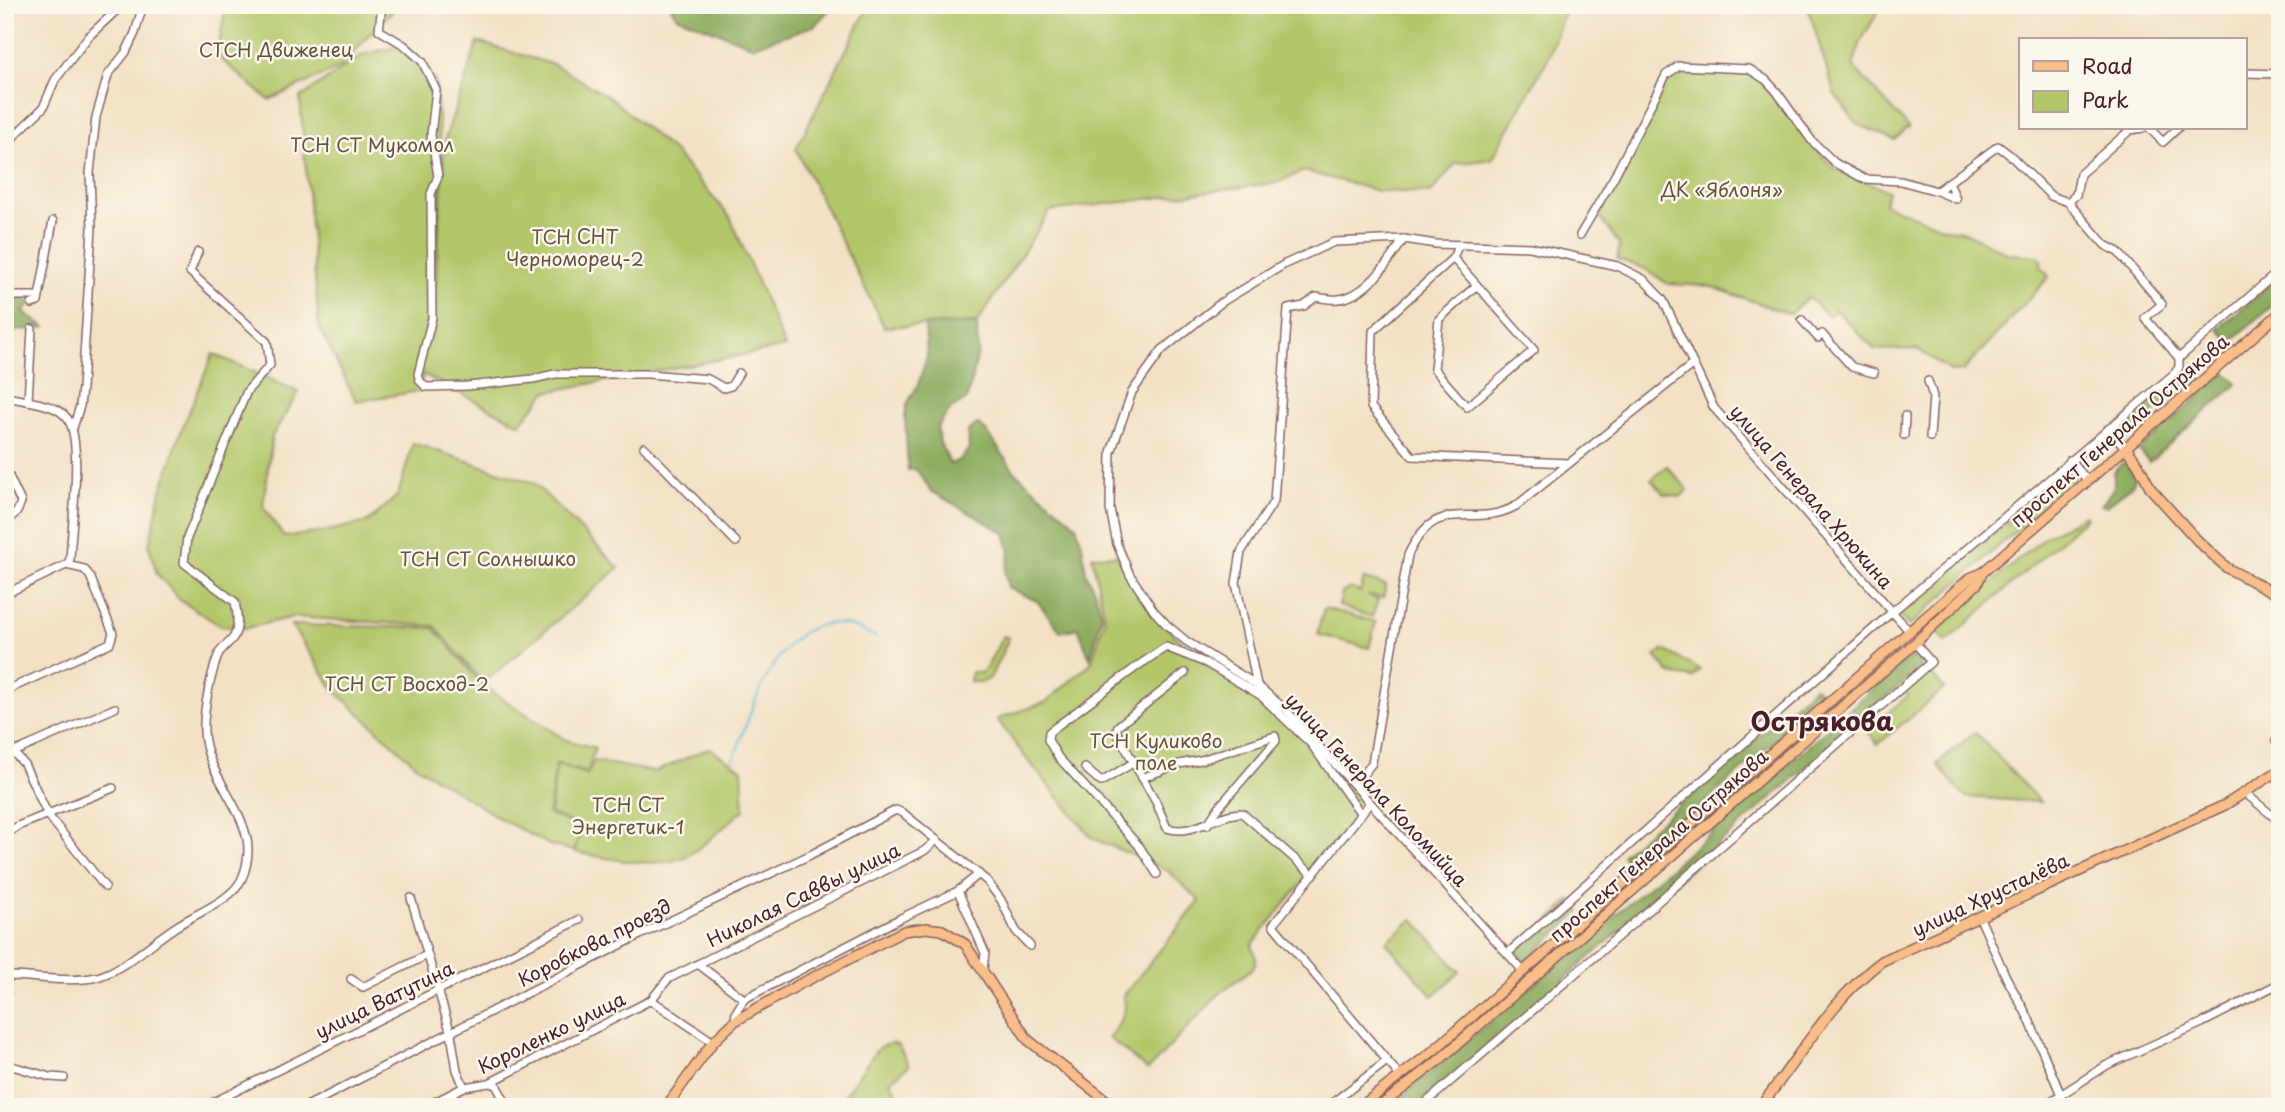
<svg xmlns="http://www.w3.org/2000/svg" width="2285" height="1112" viewBox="0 0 2285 1112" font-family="'Playpen Sans',sans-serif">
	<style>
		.green { fill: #b2c76b; stroke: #7e734b; stroke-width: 2 }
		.forest { fill: #8dac5f; stroke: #6c6645; stroke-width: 2 }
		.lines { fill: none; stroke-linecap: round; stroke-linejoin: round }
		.stream { stroke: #5bbada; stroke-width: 2 }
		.minor-casing { stroke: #856361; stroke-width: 10 }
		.major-casing { stroke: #856361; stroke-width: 12 }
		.minor { stroke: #fff; stroke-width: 7 }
		.major { stroke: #f8bd89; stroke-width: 9 }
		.labels { text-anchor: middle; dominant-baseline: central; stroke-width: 5; stroke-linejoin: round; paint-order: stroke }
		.park-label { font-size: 19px; fill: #69513e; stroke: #fbf7ec }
		.street-label { font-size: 19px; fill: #4a1f2b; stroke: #fbf7ec }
		.district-label { font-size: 26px; font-weight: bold; fill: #4a1f2b; stroke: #fbf7ec }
	</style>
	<rect width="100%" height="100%" fill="#fbf7ec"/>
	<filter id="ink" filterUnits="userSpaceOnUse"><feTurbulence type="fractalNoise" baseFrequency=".0143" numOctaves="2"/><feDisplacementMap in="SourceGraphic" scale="14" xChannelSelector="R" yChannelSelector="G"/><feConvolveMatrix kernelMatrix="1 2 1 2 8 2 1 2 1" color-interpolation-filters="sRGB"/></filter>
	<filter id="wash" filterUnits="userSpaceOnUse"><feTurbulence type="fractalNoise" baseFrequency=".00686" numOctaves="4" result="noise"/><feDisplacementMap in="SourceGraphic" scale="28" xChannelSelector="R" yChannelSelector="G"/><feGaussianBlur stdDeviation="1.57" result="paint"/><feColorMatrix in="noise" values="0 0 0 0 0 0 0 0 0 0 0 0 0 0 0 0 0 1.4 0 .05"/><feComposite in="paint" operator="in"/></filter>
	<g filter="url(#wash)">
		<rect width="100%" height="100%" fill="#f2e1c5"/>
		<g class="green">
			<path d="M 226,5 L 399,5 L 375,28 L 341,67 L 269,100 L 217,56 Z"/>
			<path d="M 869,5 L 949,5 L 954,9 L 967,5 L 1567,5 L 1548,58 L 1492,159 L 1455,164 L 1431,193 L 1378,191 L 1304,171 L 1276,183 L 1050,211 L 977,323 L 884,327 L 796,149 Z"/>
			<path d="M 1805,5 L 1882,5 L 1861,41 L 1853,66 L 1909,128 L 1906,129 L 1895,140 L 1857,124 L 1834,93 L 1811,17 Z"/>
			<path d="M 478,42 L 555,65 L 612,99 L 674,152 L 730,217 L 785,347 L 546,392 L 520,424 L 423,374 L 420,391 L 356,401 L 319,327 L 300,98 L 362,55 L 404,45 L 435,81 L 441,156 L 437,235 L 425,351 L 436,278 L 445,139 Z"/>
			<path d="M 1676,69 L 1748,71 L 1766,84 L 1804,135 L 1832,167 L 1888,191 L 1884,204 L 1947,229 L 1963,231 L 2009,254 L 2037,256 L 2042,261 L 2040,265 L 2049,277 L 1963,371 L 1952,372 L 1917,349 L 1875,350 L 1836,310 L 1829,316 L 1808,297 L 1790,314 L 1709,286 L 1668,284 L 1645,269 L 1617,259 L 1620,245 L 1600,217 L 1667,79 Z"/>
			<path d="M 213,354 L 299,392 L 272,436 L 263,506 L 284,537 L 323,532 L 368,522 L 398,495 L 413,443 L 534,483 L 619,568 L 483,683 L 435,626 L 293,617 L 247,628 L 221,626 L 180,600 L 157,574 L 149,546 L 161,491 L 181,431 Z"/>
			<path d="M 1667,466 L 1688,490 L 1680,497 L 1664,494 L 1651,480 Z"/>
			<path d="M 2069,470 L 2075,478 L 1909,626 L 1899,615 Z"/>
			<path d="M 2085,515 L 2086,518 L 1946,642 L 1936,631 L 2046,536 Z"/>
			<path d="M 1117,555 C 1137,598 1166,634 1207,660 C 1231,676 1257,687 1279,707 C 1310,737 1337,772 1365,804 L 1252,945 L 1256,957 L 1254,967 L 1218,995 L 1148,1070 L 1109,1038 C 1118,1025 1129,1012 1123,996 L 1200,901 L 1167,870 L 1092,838 L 1025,757 L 997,719 L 1046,702 L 1091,663 L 1105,619 L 1092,556 Z"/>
			<path d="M 1364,579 L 1386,585 L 1383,598 L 1368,595 L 1378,600 L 1372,617 L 1339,606 L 1342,593 L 1350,588 L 1360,592 Z"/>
			<path d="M 1324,608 L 1376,622 L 1369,648 L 1317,634 Z"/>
			<path d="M 291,625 L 434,628 L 483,686 L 566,740 L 595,748 L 587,773 L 556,763 L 548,814 L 582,827 L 550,813 L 557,764 L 587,775 L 594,761 L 655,772 L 709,748 L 742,769 L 744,810 C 726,824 708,843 689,855 C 661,871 605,858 575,852 L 580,832 L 574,851 L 549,845 L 499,818 L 418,767 L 335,691 Z"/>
			<path d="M 1003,636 L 1009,638 L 990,678 L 983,682 L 970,682 L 971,672 L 981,673 L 987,667 Z"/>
			<path d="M 1664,650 L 1700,670 L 1693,678 L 1670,674 L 1655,656 Z"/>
			<path d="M 1928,670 L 1944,689 L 1878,744 L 1867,730 L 1908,696 L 1904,690 Z"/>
			<path d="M 1975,732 L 2040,802 L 1965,797 L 1937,764 Z"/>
			<path d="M 1413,919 L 1460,972 L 1433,996 L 1386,942 Z"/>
			<path d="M 892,1043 L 899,1046 L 909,1066 L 890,1081 L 905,1107 L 836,1107 L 878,1048 Z"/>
		</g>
		<g class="forest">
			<path d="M 670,5 L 834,5 L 814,26 L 753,46 L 676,16 Z"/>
			<path d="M 2280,275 L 2280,299 L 2230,342 L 2218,329 Z"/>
			<path d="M 5,285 L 34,300 L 23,312 L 45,327 L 5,332 Z"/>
			<path d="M 977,323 L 978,353 L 967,399 L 950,410 L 937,428 L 940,443 L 950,464 L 960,460 L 969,449 L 968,431 L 977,424 L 986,431 L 1015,472 L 1076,525 L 1082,544 L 1086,573 L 1095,592 L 1102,616 L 1090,658 L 1078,628 L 1061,632 L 1037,601 L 1008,588 L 1005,571 L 1010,553 L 1005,533 L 931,491 L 916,469 L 908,470 L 905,415 L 907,404 L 918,385 L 927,356 L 925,325 Z"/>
			<path d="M 2184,370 L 2192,379 L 2125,438 L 2115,428 Z"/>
			<path d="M 2226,372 L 2237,384 L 2149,462 L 2139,450 Z"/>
			<path d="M 2122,463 L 2127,464 L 2135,478 L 2132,486 L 2106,506 L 2101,505 L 2114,489 L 2114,472 Z"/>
			<path d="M 1913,657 L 1921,657 L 1925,661 L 1924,664 L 1532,1008 L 1414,1107 L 1390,1107 L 1696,846 L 1905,660 Z"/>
			<path d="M 1815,687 L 1824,697 L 1633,866 L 1622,855 Z"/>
			<path d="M 1571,900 L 1581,911 L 1524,963 L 1514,953 Z"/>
		</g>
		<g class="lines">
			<path class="stream" d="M 733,760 C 751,714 778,610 846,625 C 856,627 866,633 876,637"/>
		</g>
	</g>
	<g filter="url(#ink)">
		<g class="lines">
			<g class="minor-casing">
				<g id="minor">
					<path d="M 382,5 L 379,30 L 404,45 L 422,61 L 436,90 L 431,135 L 438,176 L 431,194 L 432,318 L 418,374 L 420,381 L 426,387 L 468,386 L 533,379 L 555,374 L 648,374 L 708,379 L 724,388 L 731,386 L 739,373"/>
					<path d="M 2245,73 L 2280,74"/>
					<path d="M 2149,128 L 2163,142 L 2178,128"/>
					<path d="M 5,154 L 14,136 L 43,108 L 55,80 L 88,37 L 122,5"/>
					<path d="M 1937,191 L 1956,199 L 1949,182"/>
					<path d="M 2068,202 L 2105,245 L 2118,252 L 2162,304 L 2145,318 L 2179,358"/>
					<path d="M 1580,235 L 1614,177 L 1666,75 L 1679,66 L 1749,69 L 1766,80 L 1777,92 L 1812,141 L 1835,163 L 1864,179 L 1901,181 L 1937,191 L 1998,146 L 2010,155 L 2051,196 L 2068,202 L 2076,195 L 2080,174 L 2130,130 L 2143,128"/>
					<path d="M 1458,246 L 1453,258 L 1534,350 L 1467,407 L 1434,369 L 1439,319 L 1477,285"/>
					<path d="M 1453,258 L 1373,331 L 1371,407 L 1412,456 L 1569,463"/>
					<path d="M 5,296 L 38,296"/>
					<path d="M 32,304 L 38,302 L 53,221"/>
					<path d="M 1802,320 L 1818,338 L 1822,334 L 1852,367 L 1874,373"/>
					<path d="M 1928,381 L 1933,396 L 1930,437"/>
					<path d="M 5,397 L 28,401 L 32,329"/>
					<path d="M 73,428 L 80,406 L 82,388 L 92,229 L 90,173 L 96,117 L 108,75 L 126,52 L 135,33 L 143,5"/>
					<path d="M 2108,429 L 2126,448"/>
					<path d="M 1904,435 L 1905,416"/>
					<path d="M 644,447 L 736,542"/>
					<path d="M 2070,460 L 2088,481"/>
					<path d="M 5,468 L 21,502 L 17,512 L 5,522"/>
					<path d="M 5,594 L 66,565 L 70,560 C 71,529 84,439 67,418 C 57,406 42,404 28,401"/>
					<path d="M 1185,673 L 1118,726 L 1116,731 L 1156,802 L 1167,828 C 1193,837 1217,813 1242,813 L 1313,875"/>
					<path d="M 1257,685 L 1236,583 L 1241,552 L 1274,501 L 1288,309 L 1304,306 L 1316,297 C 1323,298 1332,300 1339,299 C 1367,296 1390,260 1404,239"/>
					<path d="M 5,691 L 110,643 L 113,633 L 90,576 L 84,569 L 66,565"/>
					<path d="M 5,733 L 14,753 L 24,764 L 48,815 L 105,887"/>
					<path d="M 2276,741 L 2280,738"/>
					<path d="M 5,756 L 115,708"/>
					<path d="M 1085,768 L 1101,782 L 1133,763"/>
					<path d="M 1142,778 L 1179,764 L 1201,760 L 1275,736 L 1276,741 L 1219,807 L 1207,825"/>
					<path d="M 1355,785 L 1372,763 L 1408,555 C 1438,491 1470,531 1516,506 L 1693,364"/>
					<path d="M 2245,793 L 2280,822"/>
					<path d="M 1369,804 L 1273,925 L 1400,1076"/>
					<path d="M 5,835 L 18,826 L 113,788"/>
					<path d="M 1157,874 L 1139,846 L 1058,757 L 1048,740 L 1049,732 L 1139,665 L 1166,647 L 1206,663 L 1260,695 L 1311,744 L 1361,814"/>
					<path d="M 958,891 L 985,953 L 983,969"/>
					<path d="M 411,898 L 451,1034 L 457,1070 L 464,1087"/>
					<path d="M 1980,918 L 2006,977 L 2028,1017 L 2061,1095"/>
					<path d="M 1508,953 L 1892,612 L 2175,373 L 2179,367 L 2179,358 L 2280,270"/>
					<path d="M 698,964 L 744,999"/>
					<path d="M 1524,972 L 1286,710 L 1257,685 L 1186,641 L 1167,625 L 1154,611 L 1130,575 L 1117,544 L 1110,509 L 1111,452 L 1132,392 L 1162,350 L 1222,302 L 1285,264 L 1334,242 L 1404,239 L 1436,244 L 1530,247 L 1617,266 L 1643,279 L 1663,300 L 1714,408 L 1910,632"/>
					<path d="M 5,979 L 12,976 C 39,977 70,983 97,977 C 126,969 151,942 177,926 C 195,914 220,905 235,889 C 246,877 250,855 247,839 C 239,801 205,770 204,731 C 203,710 211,673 219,653 C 223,647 229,643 233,638 C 240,628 237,612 235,602 L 184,563 L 187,538 L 247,391 L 270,365 L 267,342 L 190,272 L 198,252"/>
					<path d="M 351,979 L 363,987 L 427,955"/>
					<path d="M 5,987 L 7,993 L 5,996"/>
					<path d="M 651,1000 L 713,1042"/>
					<path d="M 735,1021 L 736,1012 L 744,999 L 901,918 L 958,891 L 979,874"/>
					<path d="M 5,1064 L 50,1077 L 64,1078"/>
					<path d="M 489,1083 L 496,1085 L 508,1107"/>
					<path d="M 451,1094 L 457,1107"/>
					<path d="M 204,1107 L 579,920"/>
					<path d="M 305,1107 L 640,935 L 810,855 L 896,810 L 903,813 L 987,881 L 1001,900 L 1016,931 L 1030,946"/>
					<path d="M 425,1107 L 464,1087 L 489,1083 L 651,1000 L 668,979 L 924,851 L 937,840"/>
					<path d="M 1327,1107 L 1387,1061"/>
					<path d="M 1421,1107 L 1629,927 L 1931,662 L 1915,643"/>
					<path d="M 2042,1107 L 2107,1065 L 2202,1023 L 2280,983"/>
				</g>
			</g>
			<g class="major-casing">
				<g id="major">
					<path d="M 2126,448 L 2138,464 L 2151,489 L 2198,541 L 2227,568 L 2280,596"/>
					<path d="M 1766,1100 L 1778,1107"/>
					<path d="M 666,1107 L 713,1042 L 735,1021 L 800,984 L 904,931 L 926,928 L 942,930 L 965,944 L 1028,1040 L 1115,1107"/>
					<path d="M 1360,1107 L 1433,1051 L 1970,578 L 1982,573 L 2280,313"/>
					<path d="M 1379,1107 L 1437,1062 L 1915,643 L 1977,584 L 1982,573"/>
					<path d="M 1760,1107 C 1799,1058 1831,999 1882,961 L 2225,805 L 2280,770"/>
				</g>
			</g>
			<use href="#minor" class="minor"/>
			<use href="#major" class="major"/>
		</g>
	</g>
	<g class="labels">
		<g class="park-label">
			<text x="276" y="49">СТСН Движенец</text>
			<text x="372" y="144">ТСН СТ Мукомол</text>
			<text x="1722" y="189">ДК «Яблоня»</text>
			<text x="575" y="236">ТСН СНТ<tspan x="575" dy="22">Черноморец-2</tspan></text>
			<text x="488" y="558">ТСН СТ Солнышко</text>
			<text x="407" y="683">ТСН СТ Восход-2</text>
			<text x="1156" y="740">ТСН Куликово<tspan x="1156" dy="22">поле</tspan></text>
			<text x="628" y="804">ТСН СТ<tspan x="628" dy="22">Энергетик-1</tspan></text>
		</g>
		<g class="street-label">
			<text transform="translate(2119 430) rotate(-41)">проспект Генерала Острякова</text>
			<text transform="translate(1812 496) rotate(49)">улица Генерала Хрюкина</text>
			<text transform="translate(1377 789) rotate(47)">улица Генерала Коломийца</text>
			<text transform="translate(1658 845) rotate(-41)">проспект Генерала Острякова</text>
			<text transform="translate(803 894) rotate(-26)">Николая Саввы улица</text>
			<text transform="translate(1990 894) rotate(-25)">улица Хрусталёва</text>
			<text transform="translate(594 942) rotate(-27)">Коробкова проезд</text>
			<text transform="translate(384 999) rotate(-26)">улица Ватутина</text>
			<text transform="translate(551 1032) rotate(-26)">Короленко улица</text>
		</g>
		<g class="district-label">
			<text x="1822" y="720">Острякова</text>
		</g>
	</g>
	<rect width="2285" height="1112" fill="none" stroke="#fbf7ec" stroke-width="28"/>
	<rect x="2019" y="38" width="228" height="91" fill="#fbf7ec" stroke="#b4a19f" stroke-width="2"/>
	<rect x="2033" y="61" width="35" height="10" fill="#f8bd89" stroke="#b4a19f" stroke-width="2"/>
	<text x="2082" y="74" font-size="21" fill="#4a1f2b">Road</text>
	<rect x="2033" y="91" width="35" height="21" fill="#b2c76b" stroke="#b4a19f" stroke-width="2"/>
	<text x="2082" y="108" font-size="21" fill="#4a1f2b">Park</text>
</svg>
